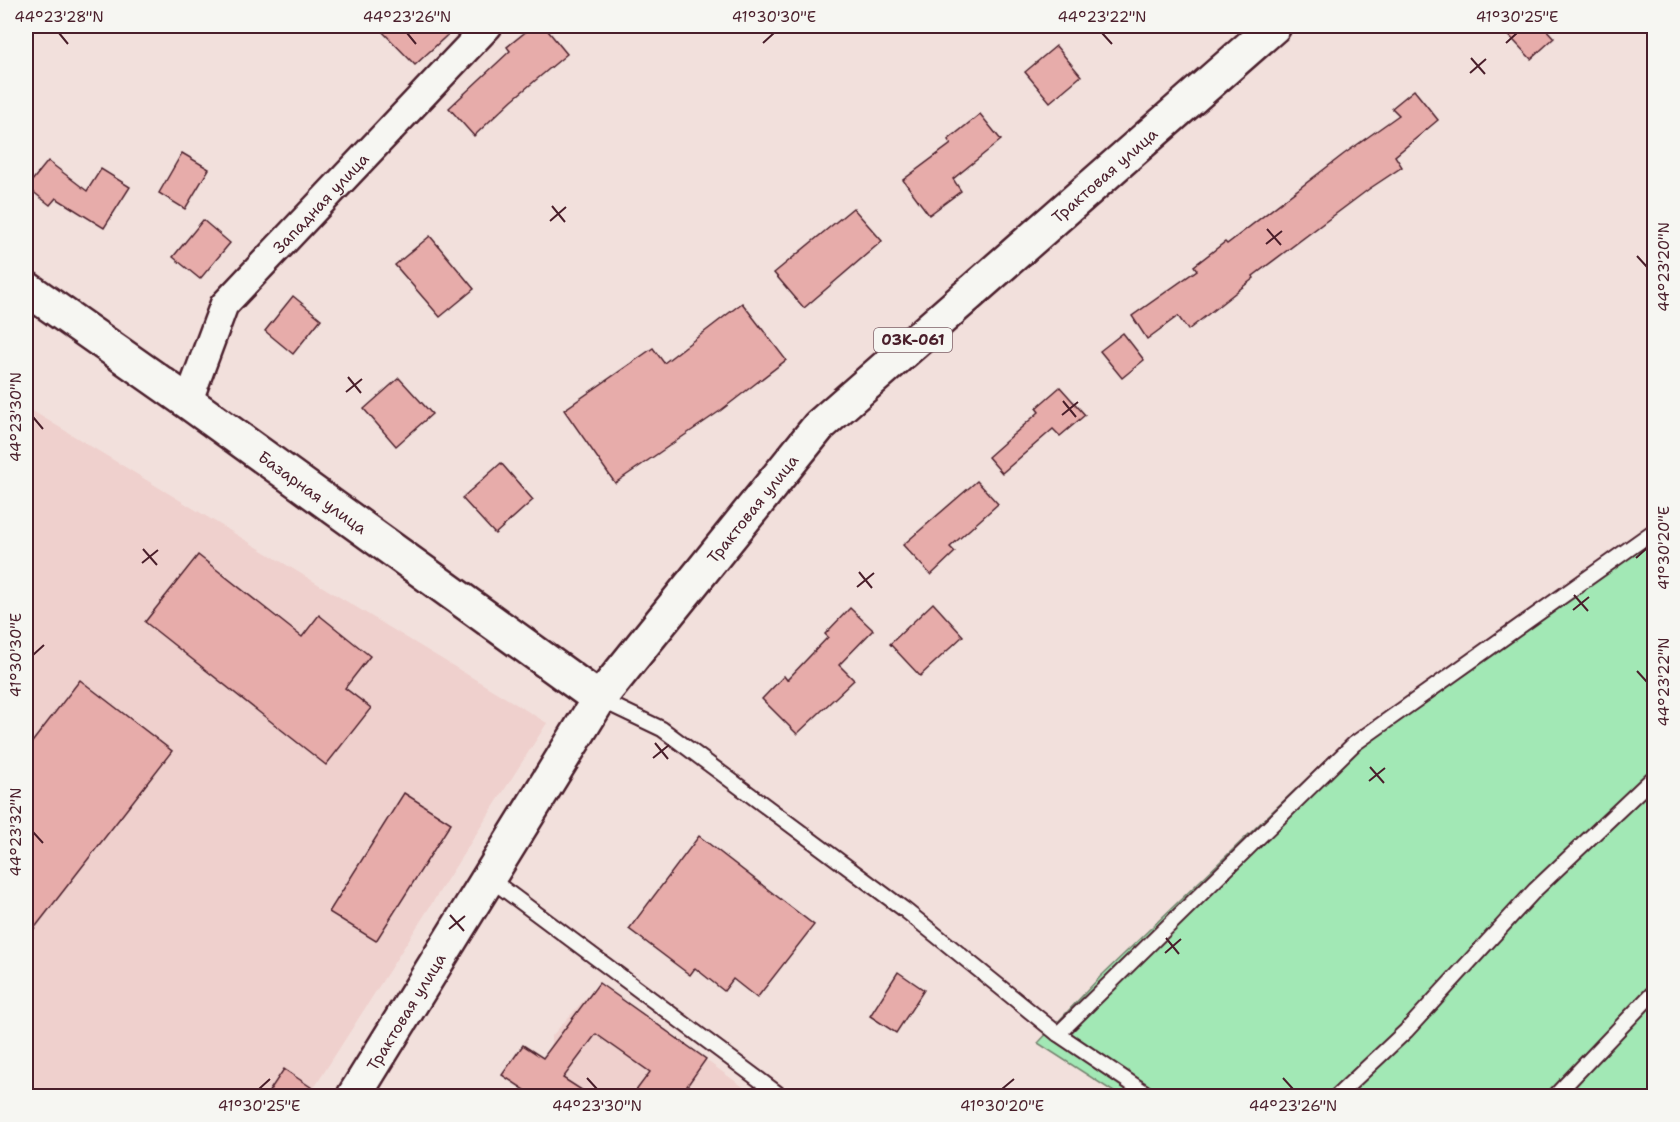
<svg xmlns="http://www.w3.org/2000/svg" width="1680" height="1122" viewBox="0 0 1680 1122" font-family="'Shantell Sans',sans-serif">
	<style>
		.built { fill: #efd0cd }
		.green { fill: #a2e8b5; stroke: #768470; stroke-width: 1.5 }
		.building { fill: #e7acaa; stroke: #4a1f2b; stroke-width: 1.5 }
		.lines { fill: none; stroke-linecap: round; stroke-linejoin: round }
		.lane-casing { stroke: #4a1f2b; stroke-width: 18 }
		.street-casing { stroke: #4a1f2b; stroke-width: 32 }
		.secondary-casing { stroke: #4a1f2b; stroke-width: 38 }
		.primary-casing { stroke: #4a1f2b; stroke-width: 38 }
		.lane { stroke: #f6f6f2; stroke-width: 14 }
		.street { stroke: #f6f6f2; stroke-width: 27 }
		.secondary { stroke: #f6f6f2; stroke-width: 33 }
		.primary { stroke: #f6f6f2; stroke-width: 33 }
		.ticks { fill: none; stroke: #4a1f2b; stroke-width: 2 }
		.labels { text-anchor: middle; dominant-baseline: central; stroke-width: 5; stroke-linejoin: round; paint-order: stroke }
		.shield { fill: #f6f6f2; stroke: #7e6067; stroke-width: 1.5 }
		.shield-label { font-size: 15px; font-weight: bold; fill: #4a1f2b }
		.street-label { font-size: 16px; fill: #4a1f2b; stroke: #f6f6f2 }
		.neatline { fill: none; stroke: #4a1f2b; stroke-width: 2 }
		.ticks-label { font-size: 15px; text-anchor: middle; fill: #4a1f2b }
	</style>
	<rect width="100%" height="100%" fill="#f2e0dc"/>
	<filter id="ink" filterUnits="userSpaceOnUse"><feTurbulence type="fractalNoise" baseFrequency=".0167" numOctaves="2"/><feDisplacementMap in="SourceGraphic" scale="12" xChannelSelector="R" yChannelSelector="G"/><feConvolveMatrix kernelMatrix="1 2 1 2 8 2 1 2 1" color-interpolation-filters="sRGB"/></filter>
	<g filter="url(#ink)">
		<g class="built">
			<path d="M 26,407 L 547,723 L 309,1096 L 26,1096 Z"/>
			<path d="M 599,983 L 626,1003 L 756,1096 L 532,1096 L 551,1069 L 551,1037 Z"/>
		</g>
		<path class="green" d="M 1654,522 L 1654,1096 L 1120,1096 L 1038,1043 L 1100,977 L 1347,740 Z"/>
		<g class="building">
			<path d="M 377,26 L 457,26 L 415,65 Z"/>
			<path d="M 533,26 L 544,26 L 567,54 L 512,100 L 474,136 L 449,108 L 510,51 L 507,47 Z"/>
			<path d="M 1500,26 L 1543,26 L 1554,38 L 1531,59 Z"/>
			<path d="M 1056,46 L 1081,76 L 1050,102 L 1025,72 Z"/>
			<path d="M 1414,90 L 1438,120 L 1395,156 L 1402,167 L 1369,189 L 1253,276 L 1254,278 L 1188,330 L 1178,316 L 1147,339 L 1132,316 L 1197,270 L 1194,266 L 1225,242 L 1227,244 L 1344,154 L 1399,115 L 1392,108 Z"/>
			<path d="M 980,114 L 1001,140 L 953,179 L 961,191 L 929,215 L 903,180 L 951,144 L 948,140 Z"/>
			<path d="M 182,153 L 209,169 L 185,209 L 159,193 Z"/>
			<path d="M 48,161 L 87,191 L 101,169 L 130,187 L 104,228 L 56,198 L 50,205 L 27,187 Z"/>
			<path d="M 853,208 L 882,241 L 804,308 L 774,273 Z"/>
			<path d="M 203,220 L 230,243 L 200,279 L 173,257 Z"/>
			<path d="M 430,236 L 474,289 L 440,317 L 395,265 Z"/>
			<path d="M 293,296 L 321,319 L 293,354 L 265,331 Z"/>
			<path d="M 742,303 L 786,360 L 720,411 L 615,483 L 564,410 L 653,348 L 664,363 Z"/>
			<path d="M 1123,333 L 1144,360 L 1122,378 L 1100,351 Z"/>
			<path d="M 399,378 L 432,414 L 396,446 L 364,409 Z"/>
			<path d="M 1060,387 L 1085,415 L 1060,436 L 1053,429 L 1002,473 L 988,457 L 1039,412 L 1036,408 Z"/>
			<path d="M 501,463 L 533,500 L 495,534 L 462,498 Z"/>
			<path d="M 977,481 L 998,504 L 950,547 L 955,552 L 931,575 L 903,545 Z"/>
			<path d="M 198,555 L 302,637 L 319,615 L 370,656 L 345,688 L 371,708 L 326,765 L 145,622 Z"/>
			<path d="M 933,603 L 963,636 L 920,676 L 890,644 Z"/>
			<path d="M 850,608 L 873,630 L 839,665 L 854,680 L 797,734 L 762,699 L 784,676 L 787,680 L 828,637 L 825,634 Z"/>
			<path d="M 80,680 L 172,751 L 26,939 L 26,750 Z"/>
			<path d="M 404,793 L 451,823 L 376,941 L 329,912 Z"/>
			<path d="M 699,836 L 814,925 L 757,998 L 733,979 L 724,991 L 695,968 L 690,975 L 629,929 Z"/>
			<path d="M 898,972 L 924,990 L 896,1033 L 870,1016 Z"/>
			<path d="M 599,983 L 706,1059 L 680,1096 L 632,1096 L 650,1072 L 596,1034 L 563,1078 L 591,1096 L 534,1096 L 502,1075 L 523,1045 L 543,1058 Z"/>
			<path d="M 284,1069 L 324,1096 L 266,1096 Z"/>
		</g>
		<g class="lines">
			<g class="lane-casing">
				<g id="lane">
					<path d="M 599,699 L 662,729 L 905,910 L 1058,1034 L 1150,1096"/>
					<path d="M 489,878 L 781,1096"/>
					<path d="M 1058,1034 L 1354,744 L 1654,531"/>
					<path d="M 1337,1096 L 1406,1031 L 1535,890 L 1654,777"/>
					<path d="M 1555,1096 L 1654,992"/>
				</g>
			</g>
			<g class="street-casing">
				<g id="street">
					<path id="s1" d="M 188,402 L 224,305 L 488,26"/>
				</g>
			</g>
			<g class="secondary-casing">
				<g id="secondary">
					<path id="s2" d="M 26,288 L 188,402 L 599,699"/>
				</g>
			</g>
			<g class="primary-casing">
				<g id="primary">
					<path id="s3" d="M 354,1096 L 599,699 L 819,426 L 1274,26"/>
				</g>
			</g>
			<use href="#lane" class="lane"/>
			<use href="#street" class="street"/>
			<use href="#secondary" class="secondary"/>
			<use href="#primary" class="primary"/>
		</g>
	</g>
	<path class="ticks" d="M 59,33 L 68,44M 407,33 L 416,44M 1102,33 L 1112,44M 763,43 L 774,33M 1506,43 L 1517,33M 1471,58 L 1485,74M 1470,73 L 1486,59M 552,206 L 565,222M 550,221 L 566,207M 1267,229 L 1281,245M 1266,244 L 1282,231M 1637,256 L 1647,267M 348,377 L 361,393M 346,392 L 362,379M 1063,401 L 1076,417M 1062,415 L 1078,402M 33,417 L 43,429M 143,549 L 157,565M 1636,558 L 1647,548M 142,563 L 158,550M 859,572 L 872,588M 857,587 L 874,573M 1574,595 L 1588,611M 1573,610 L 1589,597M 33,655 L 44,645M 1637,671 L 1647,682M 655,743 L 668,759M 653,758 L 669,745M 1370,767 L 1384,783M 1369,781 L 1385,768M 33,832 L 43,843M 450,915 L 464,931M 449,929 L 465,916M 1166,938 L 1179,954M 1165,953 L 1181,939M 587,1078 L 597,1089M 1283,1078 L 1293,1089M 259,1089 L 270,1079M 1002,1089 L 1014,1079"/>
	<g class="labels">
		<rect class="shield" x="874" y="328" width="78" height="24" rx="4.5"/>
		<g class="shield-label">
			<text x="913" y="340">03К-061</text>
		</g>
		<g class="street-label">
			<text stroke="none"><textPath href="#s3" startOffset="1197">Трактовая улица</textPath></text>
			<text stroke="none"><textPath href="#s1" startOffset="244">Западная улица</textPath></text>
			<text stroke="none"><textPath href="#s2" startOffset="352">Базарная улица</textPath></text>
			<text stroke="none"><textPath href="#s3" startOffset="711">Трактовая улица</textPath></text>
			<text stroke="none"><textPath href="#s3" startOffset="99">Трактовая улица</textPath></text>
		</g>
	</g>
	<rect width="1680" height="1122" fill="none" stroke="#f6f6f2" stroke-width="66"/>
	<rect x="33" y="33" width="1614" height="1056" class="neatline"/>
	<g class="ticks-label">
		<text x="59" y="22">44°23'28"N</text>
		<text x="407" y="22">44°23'26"N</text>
		<text x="774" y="22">41°30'30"E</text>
		<text x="1102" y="22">44°23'22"N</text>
		<text x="1517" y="22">41°30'25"E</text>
		<text transform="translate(1664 267) rotate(-90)" y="5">44°23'20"N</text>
		<text transform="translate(16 417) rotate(-90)" y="5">44°23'30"N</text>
		<text transform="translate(1664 548) rotate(-90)" y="5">41°30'20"E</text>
		<text transform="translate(16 655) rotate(-90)" y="5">41°30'30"E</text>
		<text transform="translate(1664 682) rotate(-90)" y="5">44°23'22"N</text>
		<text transform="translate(16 832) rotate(-90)" y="5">44°23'32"N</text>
		<text x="259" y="1111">41°30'25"E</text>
		<text x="597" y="1111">44°23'30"N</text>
		<text x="1002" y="1111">41°30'20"E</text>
		<text x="1293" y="1111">44°23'26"N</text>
	</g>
</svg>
